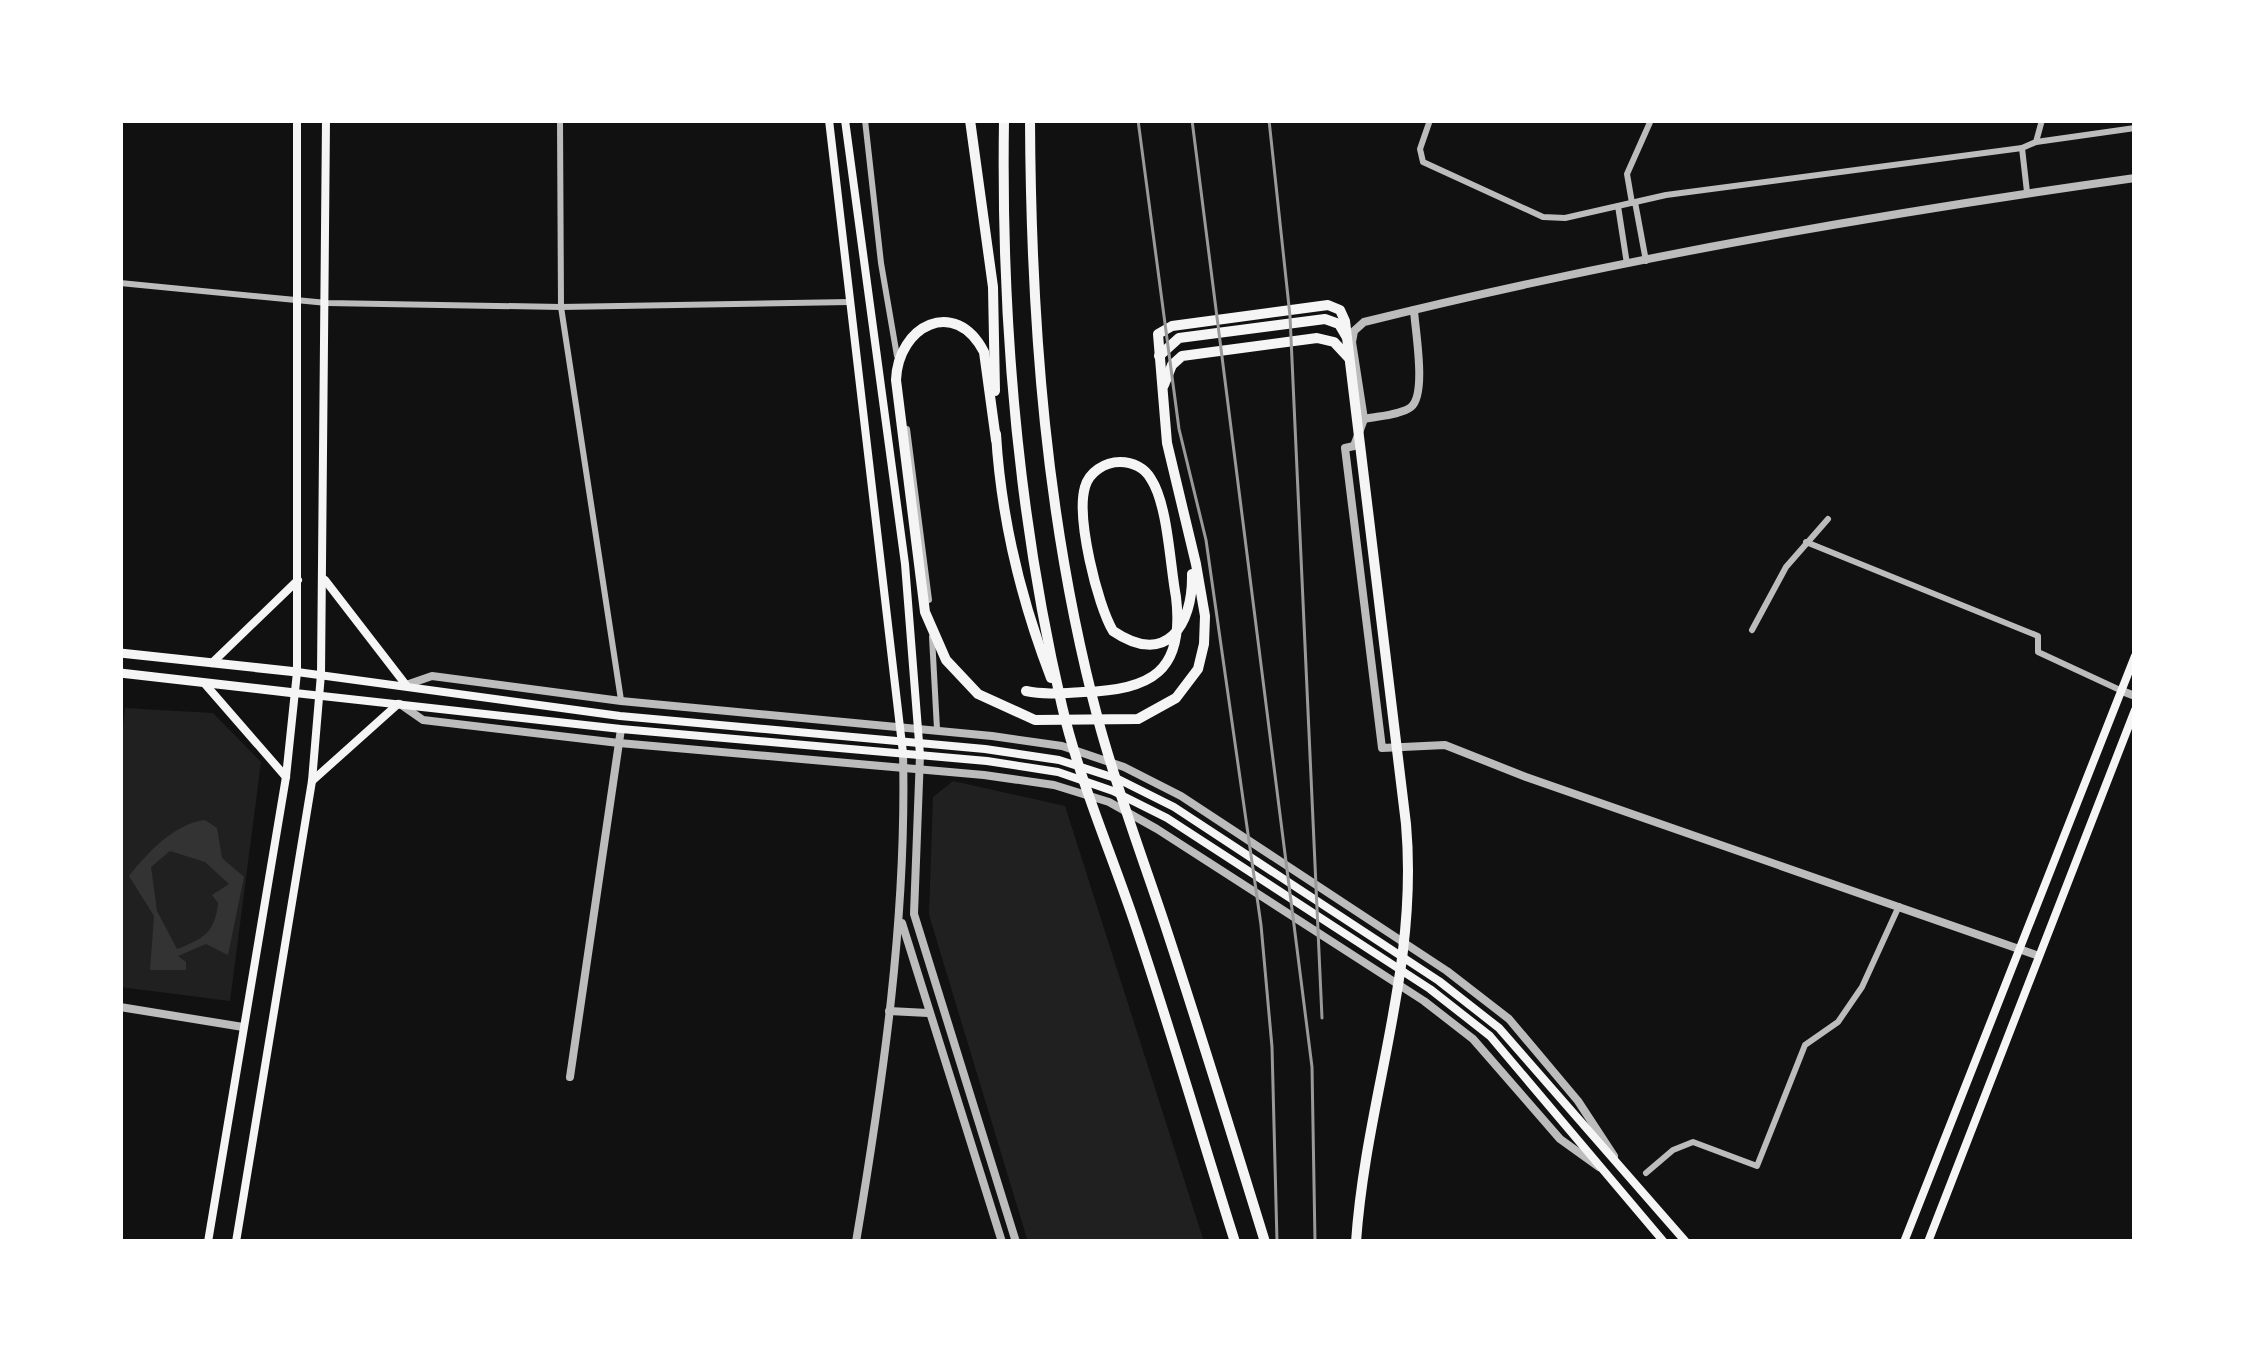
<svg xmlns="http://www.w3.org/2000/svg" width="2255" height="1362" viewBox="0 0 2255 1362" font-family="Karla,sans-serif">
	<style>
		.green { fill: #202020 }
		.water { fill: #333; fill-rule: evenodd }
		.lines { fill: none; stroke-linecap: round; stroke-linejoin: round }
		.minor { stroke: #bcbcbc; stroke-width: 6 }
		.tertiary { stroke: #bcbcbc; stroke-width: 8 }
		.secondary { stroke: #f5f5f5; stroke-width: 8 }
		.primary { stroke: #f5f5f5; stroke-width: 9 }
		.motorway { stroke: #f5f5f5; stroke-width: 10 }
		.rail { stroke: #9a9a9a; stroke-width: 3 }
	</style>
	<rect width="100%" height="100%" fill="#111"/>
	<g class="green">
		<path d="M 125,708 L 213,713 L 261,762 L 230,1001 L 120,987 L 120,757 Z"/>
		<path d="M 953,781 L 1065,806 L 1204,1242 L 1028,1242 L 929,915 L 933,797 Z"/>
	</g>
	<path class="water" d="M 205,820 L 217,828 L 222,858 L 244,877 L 228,955 L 206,944 L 178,956 L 186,962 L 186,970 L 150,970 L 154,916 L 129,876 C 148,852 174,824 205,820 ZM 170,851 L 205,862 L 229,884 L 212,895 L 218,903 C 215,933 203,939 177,949 L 157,911 L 151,867 Z"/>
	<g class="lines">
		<g class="minor">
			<path d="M 560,120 L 561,307 L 621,700"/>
			<path d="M 865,120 L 881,263 L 897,356"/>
			<path d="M 1430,120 L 1420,149 L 1423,162 L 1543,217 L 1565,218 L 1666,195 L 2022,148 L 2036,142 L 2135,128"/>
			<path d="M 2036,142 L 2042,120"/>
			<path d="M 2022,148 L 2027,192"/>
			<path d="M 1635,202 L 1646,261"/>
			<path d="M 1632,203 L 1627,174 L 1651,120"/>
			<path d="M 1618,206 L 1627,264"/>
			<path d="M 120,283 L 327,303 L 561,307 L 850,302"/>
			<path d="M 907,429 L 929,600"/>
			<path d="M 1806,542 L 2038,636 L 2038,652 L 2120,690"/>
			<path d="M 1752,630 L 1786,567 L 1828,519"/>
			<path d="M 932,637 L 937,729"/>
			<path d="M 1646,1173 L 1673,1150 L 1693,1142 L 1757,1166 L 1805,1045 L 1838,1022 L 1862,987 L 1899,906"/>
		</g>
		<g class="tertiary">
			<path d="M 1364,419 C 1377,416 1401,415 1411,407 C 1427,394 1415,330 1414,310"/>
			<path d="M 406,685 L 432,676 L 621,701 L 992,736 L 1062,746 L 1124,767 L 1181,796 L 1447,971 L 1509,1019 L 1578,1101 L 1614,1156"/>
			<path d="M 2122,691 L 2135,696"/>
			<path d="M 400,704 L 423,720 L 619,743 L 984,775 L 1054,785 L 1109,802 L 1157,829 L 1424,1001 L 1473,1039 L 1560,1139 L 1599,1167"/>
			<path d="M 920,755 L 914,914 L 1016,1242"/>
			<path d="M 902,923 L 1002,1242"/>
			<path d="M 2039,956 L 1526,777 L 1445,745 L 1382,748 L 1345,448 L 1354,446 L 1364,419 L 1352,342 L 1354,331 L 1364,322 C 1617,259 1877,214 2135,178"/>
			<path d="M 120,1007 L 243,1027"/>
			<path d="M 889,1011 L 928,1013"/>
			<path d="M 570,1077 L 621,729"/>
			<path d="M 856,1242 C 883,1081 907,917 903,753"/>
		</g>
		<g class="secondary">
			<path d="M 829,120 L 903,753"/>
			<path d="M 845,120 L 905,564 L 920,755"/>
			<path d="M 325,580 L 406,685"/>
			<path d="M 212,663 L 298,580"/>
			<path d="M 297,672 L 620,716 L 985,749 L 1059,760 L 1118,779 L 1174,807 L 1439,981 L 1499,1028 L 1686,1242"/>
			<path d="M 205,684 L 286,777"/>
			<path d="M 295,693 L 621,729 L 987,761 L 1058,772 L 1113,791 L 1167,818 L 1430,989 L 1490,1036 L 1664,1242"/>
			<path d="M 312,781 L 398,704"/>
			<path d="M 208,1242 L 286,777 L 297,672 L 297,120"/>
			<path d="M 236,1242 L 312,781 L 321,674 L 326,120"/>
			<path d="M 1904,1242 L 2135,656"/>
			<path d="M 1928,1242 L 2135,710"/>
		</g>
		<g class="primary">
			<path d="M 120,653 L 297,672"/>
			<path d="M 120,673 L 295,693"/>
		</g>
		<g class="motorway">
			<path d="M 970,120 L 993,287 L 995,391"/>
			<path d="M 1004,120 C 1001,318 1017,513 1062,706 C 1079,779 1110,850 1134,921 C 1170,1027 1201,1135 1235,1242"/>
			<path d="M 1030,120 C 1031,324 1046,525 1099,723 C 1117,790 1142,856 1164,922 C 1199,1028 1232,1135 1265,1242"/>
			<path d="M 1159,356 L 1179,338 L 1325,319 L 1339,324 L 1346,336"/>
			<path d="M 1164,385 L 1172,365 L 1182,356 L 1317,338 L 1334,342 L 1348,357"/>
			<path d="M 996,434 C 1001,517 1021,600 1051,678"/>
			<path d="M 996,440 L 984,352 C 955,296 898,326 896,380 L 925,612 L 946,660 L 978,694 L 1035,720 L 1138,719 L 1176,698 L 1198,669 L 1204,644 L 1205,616 L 1196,564 L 1167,443 L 1158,334 L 1172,326 L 1328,305 L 1340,310 L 1345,321 L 1406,824 C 1419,971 1366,1098 1356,1242"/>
			<path d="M 1026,691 C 1044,695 1064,693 1083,692 C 1151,690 1185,672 1176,597 C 1170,566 1168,505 1151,479 C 1145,468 1133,462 1120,462 C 1105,462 1089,472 1085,487 C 1076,517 1097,604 1113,631 C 1166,667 1193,626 1192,574"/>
		</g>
		<g class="rail">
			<path d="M 1138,120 L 1179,429 L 1206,540 L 1261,925 L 1272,1047 L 1277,1242"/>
			<path d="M 1192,120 L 1312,1067 L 1315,1242"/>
			<path d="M 1269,120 L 1290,316 L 1322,1018"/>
		</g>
	</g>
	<rect width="2255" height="1362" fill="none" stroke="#ffffff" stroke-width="246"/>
</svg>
